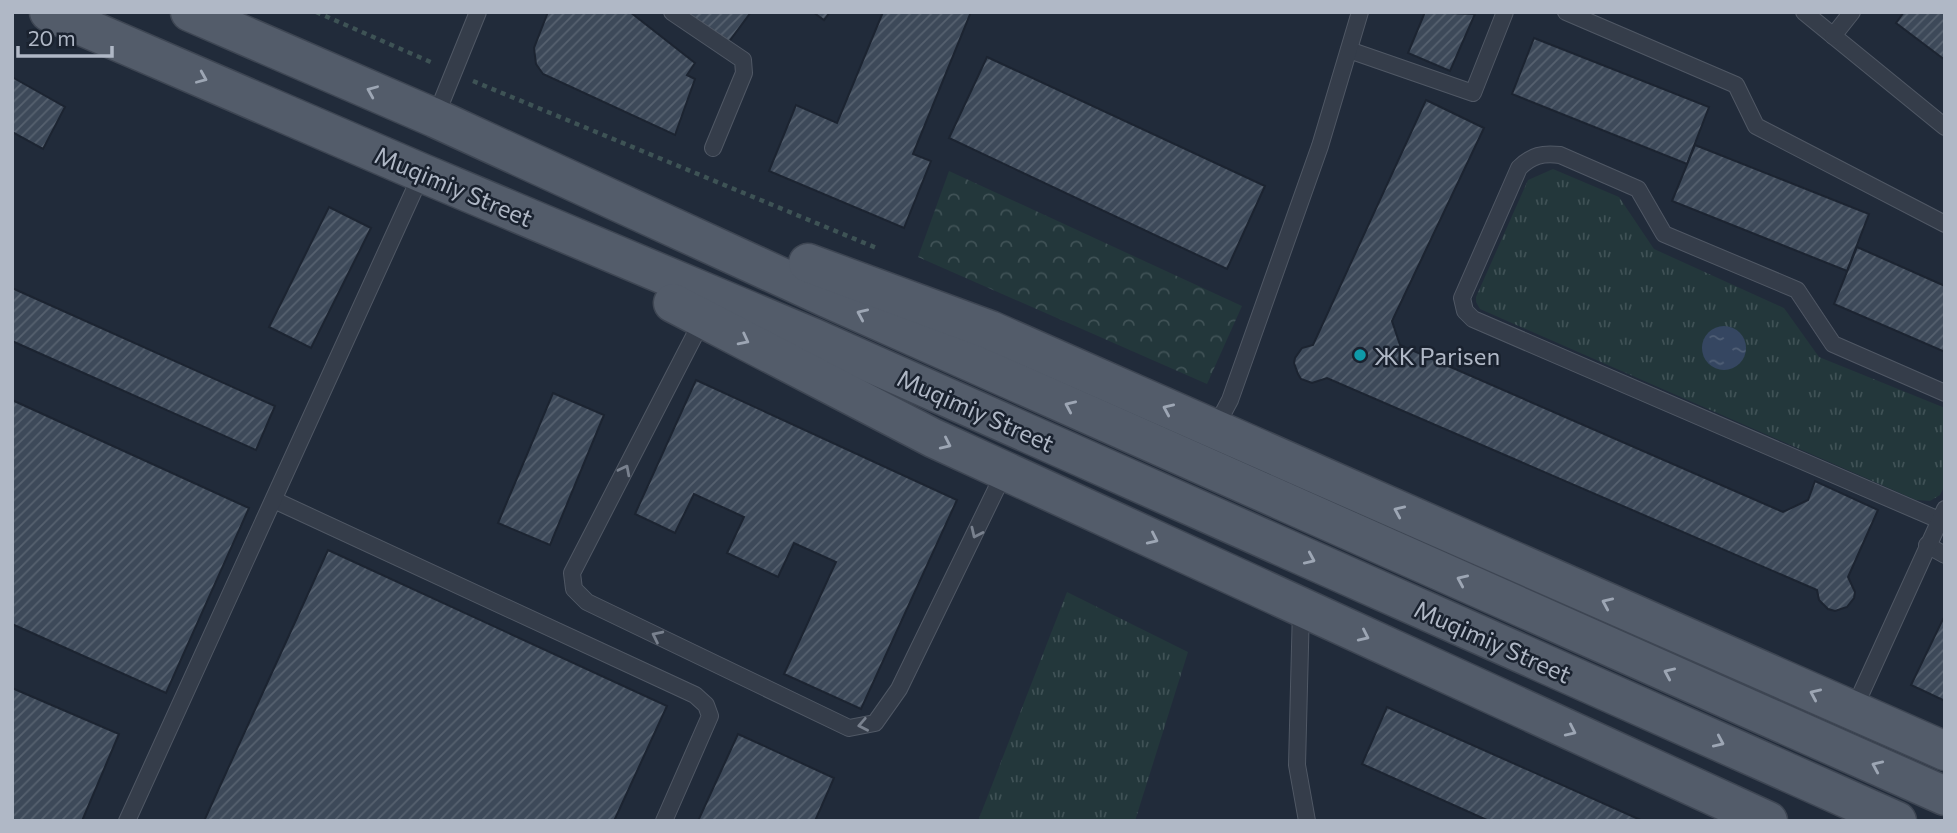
<svg xmlns="http://www.w3.org/2000/svg" width="1957" height="833" viewBox="0 0 1957 833" font-family="Commissioner,sans-serif">
	<style>
		.grass { fill: url(#grass-tufts) }
		.forest { fill: url(#forest-crowns) }
		.water { fill: url(#water-ripples) }
		.building { fill: url(#building-hatch); stroke: #1c2431; stroke-width: 2 }
		.lines { fill: none; stroke-linecap: round; stroke-linejoin: round }
		.service-casing { stroke: #505865; stroke-width: 18 }
		.primary-casing { stroke: #3e4653; stroke-width: 41 }
		.path { stroke: #3e5355; stroke-width: 4.5; stroke-dasharray: 5 5; stroke-linecap: butt }
		.service { stroke: #353d4a; stroke-width: 16 }
		.primary { stroke: #535c6a; stroke-width: 38 }
		.oneway { stroke: #9da6b4 }
		.oneway2 { stroke: #79818e }
		.culture-dot { fill: #0f9aa8; stroke: #1a222f; stroke-width: 2.5 }
		.labels { text-anchor: middle; dominant-baseline: central; stroke-width: 5; stroke-linejoin: round; paint-order: stroke }
		.street-label { font-size: 24px; fill: #b0b8c6; stroke: #1a222f }
		.poi-label { font-size: 24px; fill: #b0b8c6; stroke: #1a222f; text-anchor: start }
	</style>
	<defs>
		<pattern id="grass-tufts" width="24" height="20" patternUnits="userSpaceOnUse" patternTransform="scale(1.75)"><rect width="24" height="20" fill="#23373b"/><path d="M3 7l-1-3M5 7V3M7 7l1-3M15 17l-1-3M17 17v-4M19 17l1-3" fill="none" stroke="#405256"/></pattern>
		<pattern id="forest-crowns" width="20" height="18" patternUnits="userSpaceOnUse" patternTransform="scale(1.75)"><rect width="20" height="18" fill="#23373b"/><path d="M2 6a3 3 0 1 1 6 0M12 15a3 3 0 1 1 6 0" fill="none" stroke="#405256"/></pattern>
		<pattern id="water-ripples" width="26" height="14" patternUnits="userSpaceOnUse" patternTransform="scale(1.75)"><rect width="26" height="14" fill="#354661"/><path d="M2 4q2-2 4 0t4 0M15 11q2-2 4 0t4 0" fill="none" stroke="#505f76"/></pattern>
		<pattern id="building-hatch" width="6" height="6" patternUnits="userSpaceOnUse" patternTransform="scale(1.75)"><rect width="6" height="6" fill="#3d4959"/><path d="M-1 1l2-2M0 6l6-6M5 7l2-2" fill="none" stroke="#56616f"/></pattern>
	</defs>
	<rect width="100%" height="100%" fill="#212b3a"/>
	<g class="grass">
		<path d="M 1553,169 L 1619,197 L 1654,249 L 1784,308 L 1819,357 L 1945,408 L 1945,485 L 1940,495 L 1930,501 L 1916,500 L 1480,309 L 1476,302 L 1476,297 L 1528,180 Z"/>
		<path d="M 1067,592 L 1188,652 L 1135,821 L 978,821 Z"/>
	</g>
	<path class="forest" d="M 949,171 L 1242,306 L 1207,384 L 918,257 Z"/>
	<circle class="water" cx="1724" cy="348" r="22"/>
	<g class="building">
		<path d="M 548,12 L 630,12 L 695,63 L 687,75 L 695,79 L 675,135 L 543,74 L 536,64 L 534,48 Z"/>
		<path d="M 679,12 L 751,12 L 725,47 Z"/>
		<path d="M 813,12 L 830,12 L 824,20 Z"/>
		<path d="M 883,12 L 971,12 L 913,154 L 931,161 L 904,228 L 769,171 L 796,105 L 837,123 Z"/>
		<path d="M 1425,12 L 1475,14 L 1450,71 L 1408,53 Z"/>
		<path d="M 1904,12 L 1945,12 L 1945,60 L 1896,23 Z"/>
		<path d="M 1534,38 L 1709,107 L 1687,164 L 1512,94 Z"/>
		<path d="M 987,57 L 1265,186 L 1227,269 L 949,138 Z"/>
		<path d="M 12,77 L 65,107 L 43,149 L 12,132 Z"/>
		<path d="M 1426,100 L 1484,128 L 1392,321 L 1400,345 L 1783,512 L 1808,500 L 1815,481 L 1878,510 L 1848,577 L 1855,592 L 1854,598 L 1847,607 L 1835,611 L 1828,609 L 1819,600 L 1817,590 L 1327,378 L 1312,383 L 1301,379 L 1298,374 L 1294,363 L 1295,358 L 1302,348 L 1313,345 Z"/>
		<path d="M 1695,145 L 1869,214 L 1847,271 L 1672,201 Z"/>
		<path d="M 329,207 L 371,228 L 311,348 L 269,327 Z"/>
		<path d="M 1857,247 L 1945,286 L 1945,352 L 1834,304 Z"/>
		<path d="M 12,288 L 275,406 L 256,450 L 12,341 Z"/>
		<path d="M 696,380 L 957,500 L 861,709 L 784,674 L 836,562 L 794,543 L 778,577 L 727,553 L 744,517 L 694,494 L 675,533 L 635,514 Z"/>
		<path d="M 553,393 L 604,415 L 550,545 L 498,523 Z"/>
		<path d="M 12,400 L 249,508 L 166,693 L 12,624 Z"/>
		<path d="M 328,550 L 667,706 L 614,821 L 204,821 Z"/>
		<path d="M 1943,619 L 1945,620 L 1945,701 L 1911,685 Z"/>
		<path d="M 12,688 L 119,734 L 82,821 L 12,821 Z"/>
		<path d="M 1387,707 L 1643,821 L 1489,821 L 1362,764 Z"/>
		<path d="M 738,734 L 834,778 L 815,821 L 698,821 Z"/>
	</g>
	<g class="lines">
		<g class="service-casing">
			<g id="service">
				<path d="M 672,12 L 743,60 L 744,73 L 713,148"/>
				<path d="M 1566,12 L 1736,85 L 1756,126 L 1945,224"/>
				<path d="M 1804,12 L 1945,127"/>
				<path d="M 1833,36 L 1852,12"/>
				<path d="M 1349,50 L 1473,93 L 1505,12"/>
				<path d="M 435,118 L 478,12"/>
				<path d="M 703,319 L 572,573 L 574,589 L 587,602 L 849,728 L 875,723 L 899,689 L 1005,471"/>
				<path d="M 1214,430 L 1230,400 L 1320,146 L 1360,12"/>
				<path d="M 274,500 L 695,695 L 706,705 L 710,716 L 664,821"/>
				<path d="M 1939,520 L 1473,319 L 1465,311 L 1462,298 L 1519,168 C 1532,155 1543,153 1560,155 L 1638,189 L 1664,234 L 1797,290 L 1833,344 L 1945,393"/>
				<path d="M 1927,545 L 1945,555"/>
				<path d="M 1301,608 L 1297,765 L 1307,821"/>
				<path d="M 1853,711 L 1945,509"/>
				<path d="M 127,821 L 422,173"/>
			</g>
		</g>
		<g class="primary-casing">
			<g id="primary">
				<path d="M 49,12 L 422,173 L 814,338 L 1897,821"/>
				<path d="M 190,12 L 435,118 L 827,298 L 1945,796"/>
				<path d="M 808,263 L 990,330 L 1945,751"/>
				<path d="M 673,303 L 933,438 L 1768,821"/>
			</g>
		</g>
		<g class="path">
			<path d="M 316,12 L 433,63"/>
			<path d="M 473,81 L 879,249"/>
		</g>
		<use href="#service" class="service"/>
		<use href="#primary" class="primary"/>
	</g>
	<defs><path id="oneway-chevron" d="M-2-3.5L2.5 0L-2 3.5" fill="none" stroke-width="1.6" stroke-linecap="round" stroke-linejoin="round" transform="scale(1.75)"/></defs>
	<g class="oneway">
		<use href="#oneway-chevron" transform="translate(202 78) rotate(23)"/>
		<use href="#oneway-chevron" transform="translate(372 91) rotate(-157)"/>
		<use href="#oneway-chevron" transform="translate(862 314) rotate(-156)"/>
		<use href="#oneway-chevron" transform="translate(744 340) rotate(27)"/>
		<use href="#oneway-chevron" transform="translate(1070 406) rotate(-156)"/>
		<use href="#oneway-chevron" transform="translate(1168 409) rotate(-156)"/>
		<use href="#oneway-chevron" transform="translate(946 444) rotate(25)"/>
		<use href="#oneway-chevron" transform="translate(1399 511) rotate(-156)"/>
		<use href="#oneway-chevron" transform="translate(1153 539) rotate(25)"/>
		<use href="#oneway-chevron" transform="translate(1310 559) rotate(24)"/>
		<use href="#oneway-chevron" transform="translate(1462 580) rotate(-156)"/>
		<use href="#oneway-chevron" transform="translate(1607 603) rotate(-156)"/>
		<use href="#oneway-chevron" transform="translate(1364 636) rotate(25)"/>
		<use href="#oneway-chevron" transform="translate(1669 673) rotate(-156)"/>
		<use href="#oneway-chevron" transform="translate(1815 694) rotate(-156)"/>
		<use href="#oneway-chevron" transform="translate(1571 731) rotate(25)"/>
		<use href="#oneway-chevron" transform="translate(1719 742) rotate(24)"/>
		<use href="#oneway-chevron" transform="translate(1877 766) rotate(-156)"/>
	</g>
	<g class="oneway2">
		<use href="#oneway-chevron" transform="translate(625 470) rotate(-63)"/>
		<use href="#oneway-chevron" transform="translate(976 533) rotate(115)"/>
		<use href="#oneway-chevron" transform="translate(657 636) rotate(-154)"/>
		<use href="#oneway-chevron" transform="translate(863 725) rotate(169)"/>
	</g>
	<circle class="culture-dot" cx="1360" cy="355" r="7"/>
	<g class="labels">
		<g class="street-label">
			<text transform="translate(454 186) rotate(23)">Muqimiy Street</text>
			<text transform="translate(976 410) rotate(24)">Muqimiy Street</text>
			<text transform="translate(1493 641) rotate(24)">Muqimiy Street</text>
		</g>
		<g class="poi-label">
			<text x="1374" y="355">ЖК Parisen</text>
		</g>
	</g>
	<rect width="1957" height="833" fill="none" stroke="#b0b8c6" stroke-width="28"/>
	<path d="M18 46v10h94v-10" fill="none" stroke="#b0b8c6" stroke-width="3.5"/>
	<text x="28" y="46" font-size="21" fill="#b0b8c6" stroke="#1a222f" stroke-width="5" paint-order="stroke">20 m</text>
</svg>
